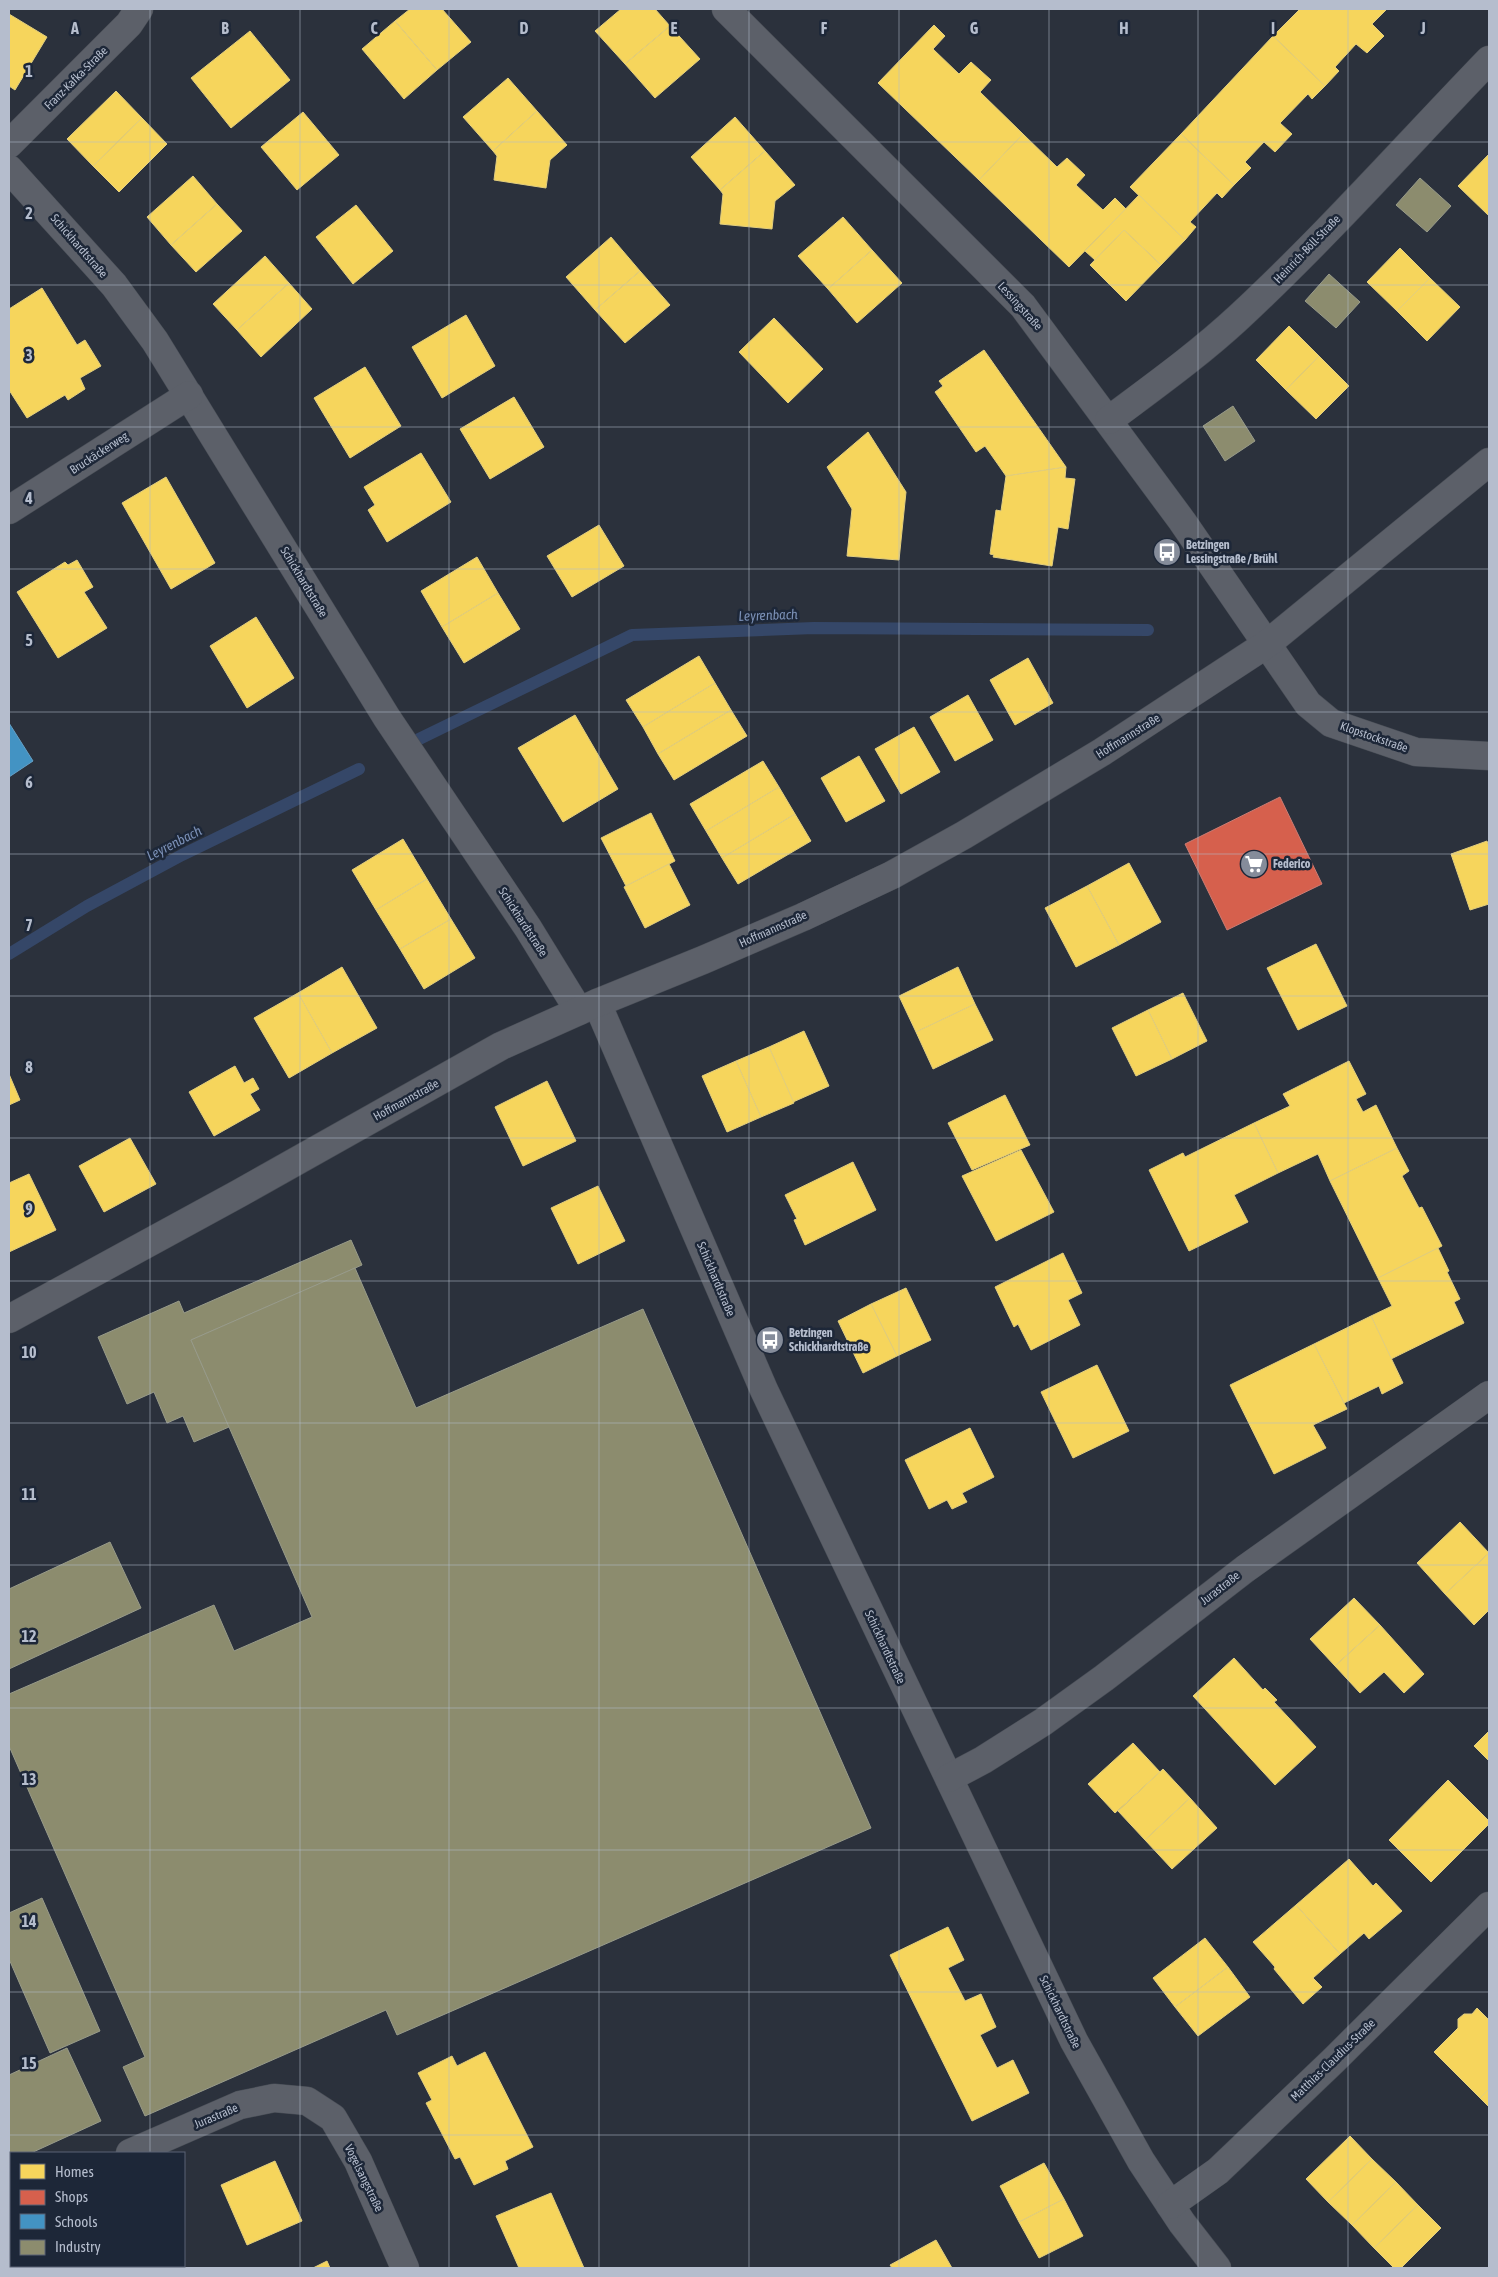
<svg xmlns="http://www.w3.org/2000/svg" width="1498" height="2277" viewBox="0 0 1498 2277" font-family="'Asap Condensed',sans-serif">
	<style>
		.homes { fill: #f6d55c; stroke: #e2ce7e }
		.shops { fill: #d6604d; stroke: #cc7c73 }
		.schools { fill: #4393c3; stroke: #65a0c6 }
		.industry { fill: #8c8c6e; stroke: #989b8a }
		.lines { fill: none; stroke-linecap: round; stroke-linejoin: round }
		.stream { stroke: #354768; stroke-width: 12 }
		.minor-casing { stroke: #474c55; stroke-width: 29 }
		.tertiary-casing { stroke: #474c55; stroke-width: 29 }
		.minor { stroke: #5c6069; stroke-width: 28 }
		.tertiary { stroke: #5c6069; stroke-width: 28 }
		.grid { fill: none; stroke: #b5bdcd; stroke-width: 1; stroke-opacity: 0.55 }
		.labels { text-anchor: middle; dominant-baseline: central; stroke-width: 5; stroke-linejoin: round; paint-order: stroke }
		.street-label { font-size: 12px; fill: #b5bdcd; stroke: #1d2738 }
		.poi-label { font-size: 12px; font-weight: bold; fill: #b5bdcd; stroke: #1d2738; text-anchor: start }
		.water-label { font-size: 14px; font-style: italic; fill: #7b90b6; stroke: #1d2738 }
		.grid-label { font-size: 16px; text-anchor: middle; font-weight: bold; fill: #b5bdcd; stroke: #1d2738; stroke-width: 5; stroke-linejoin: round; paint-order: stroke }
	</style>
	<rect width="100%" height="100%" fill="#2b313c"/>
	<g class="homes">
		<path d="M 410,9 L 442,9 L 471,42 L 437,70 L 395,21 Z"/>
		<path d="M 621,9 L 655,9 L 670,26 L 625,64 L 595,31 Z"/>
		<path d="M 1300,9 L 1387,9 L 1372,24 L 1384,36 L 1367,53 L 1356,44 L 1335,67 L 1339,71 L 1325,86 L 1273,36 Z"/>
		<path d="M 9,14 L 47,37 L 15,90 L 9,86 Z"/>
		<path d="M 395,21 L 437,70 L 404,99 L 362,49 Z"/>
		<path d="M 934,25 L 945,36 L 933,49 L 959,74 L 971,62 L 991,80 L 980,92 L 1023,134 L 979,180 L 878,83 Z"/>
		<path d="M 670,26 L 700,59 L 655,98 L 625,64 Z"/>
		<path d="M 250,31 L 290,80 L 231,128 L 191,78 Z"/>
		<path d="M 1273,36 L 1325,86 L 1312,99 L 1308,94 L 1280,123 L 1292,134 L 1275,152 L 1264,142 L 1245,162 L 1251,168 L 1234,185 L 1181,134 Z"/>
		<path d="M 508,78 L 537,111 L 493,151 L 463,117 Z"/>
		<path d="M 116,91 L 142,118 L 93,166 L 67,139 Z"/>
		<path d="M 537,111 L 567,145 L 550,160 L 546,188 L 494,180 L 497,156 L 493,151 Z"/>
		<path d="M 303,112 L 339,155 L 297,190 L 261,147 Z"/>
		<path d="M 735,117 L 765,151 L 720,190 L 691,157 Z"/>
		<path d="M 142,118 L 167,144 L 119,192 L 93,166 Z"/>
		<path d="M 1023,134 L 1057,167 L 1067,158 L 1085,175 L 1076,185 L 1103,210 L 1115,198 L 1126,209 L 1069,267 L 979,180 Z"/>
		<path d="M 1181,134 L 1234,185 L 1222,198 L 1217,193 L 1190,222 L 1196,227 L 1185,240 L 1130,187 Z"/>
		<path d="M 765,151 L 795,185 L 775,201 L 772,229 L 720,224 L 723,194 L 720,190 Z"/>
		<path d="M 1489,154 L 1489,214 L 1488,215 L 1458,186 Z"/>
		<path d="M 193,176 L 217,204 L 171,245 L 147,217 Z"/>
		<path d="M 1139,195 L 1185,240 L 1161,265 L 1124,230 L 1095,260 L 1085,251 Z"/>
		<path d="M 217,204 L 242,231 L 196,272 L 171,245 Z"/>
		<path d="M 356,205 L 393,251 L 353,284 L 316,237 Z"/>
		<path d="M 843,217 L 872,250 L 828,289 L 798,256 Z"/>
		<path d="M 1124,230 L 1161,265 L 1126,301 L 1090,265 Z"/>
		<path d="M 611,237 L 640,271 L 595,310 L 566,277 Z"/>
		<path d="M 1400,248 L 1430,278 L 1397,311 L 1367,282 Z"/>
		<path d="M 872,250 L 902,283 L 857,323 L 828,289 Z"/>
		<path d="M 265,256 L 289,283 L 237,330 L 213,304 Z"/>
		<path d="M 640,271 L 670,305 L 625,343 L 595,310 Z"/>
		<path d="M 1430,278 L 1460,307 L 1427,341 L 1397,311 Z"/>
		<path d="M 289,283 L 312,309 L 261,357 L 237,330 Z"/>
		<path d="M 42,288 L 77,345 L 85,340 L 101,366 L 80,378 L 85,389 L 68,400 L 65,395 L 27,418 L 9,390 L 9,309 Z"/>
		<path d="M 466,315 L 495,366 L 442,398 L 412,347 Z"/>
		<path d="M 774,318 L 823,369 L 788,403 L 739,352 Z"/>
		<path d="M 1289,326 L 1319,356 L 1286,390 L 1256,360 Z"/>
		<path d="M 984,350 L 1066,467 L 1006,476 L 985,446 L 976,452 L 935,392 L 943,386 L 939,381 Z"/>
		<path d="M 1319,356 L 1349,386 L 1316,419 L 1286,390 Z"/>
		<path d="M 365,367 L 401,426 L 350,458 L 314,398 Z"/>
		<path d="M 514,397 L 544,447 L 490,479 L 460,429 Z"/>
		<path d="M 868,432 L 906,492 L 899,560 L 847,556 L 852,509 L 827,467 Z"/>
		<path d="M 421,453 L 451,502 L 387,542 L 368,510 L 375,505 L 364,487 Z"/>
		<path d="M 1066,467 L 1065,478 L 1075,479 L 1068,529 L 1058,527 L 1052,566 L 993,557 L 994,555 L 990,554 L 996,510 L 1001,511 L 1006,476 Z"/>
		<path d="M 166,477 L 215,563 L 171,589 L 122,503 Z"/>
		<path d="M 599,525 L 624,566 L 572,597 L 547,556 Z"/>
		<path d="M 477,557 L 498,593 L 442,627 L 421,591 Z"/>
		<path d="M 77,560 L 93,587 L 84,592 L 107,628 L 58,658 L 17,592 L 65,562 L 68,565 Z"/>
		<path d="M 498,593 L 520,629 L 464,663 L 442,627 Z"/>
		<path d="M 256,617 L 294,678 L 247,708 L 210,646 Z"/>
		<path d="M 699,656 L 715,683 L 643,727 L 626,700 Z"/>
		<path d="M 1028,658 L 1053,703 L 1015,725 L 990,680 Z"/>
		<path d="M 715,683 L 731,710 L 658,754 L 643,727 Z"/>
		<path d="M 968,695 L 993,740 L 955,761 L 930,717 Z"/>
		<path d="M 731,710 L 747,736 L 674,780 L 658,754 Z"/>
		<path d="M 575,715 L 618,789 L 563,822 L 518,748 Z"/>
		<path d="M 914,727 L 940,772 L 901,794 L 875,749 Z"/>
		<path d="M 859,756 L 885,801 L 846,822 L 821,778 Z"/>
		<path d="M 763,761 L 779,787 L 706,831 L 690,804 Z"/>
		<path d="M 779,787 L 795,814 L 722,858 L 706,831 Z"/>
		<path d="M 651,813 L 675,861 L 626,886 L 601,838 Z"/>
		<path d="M 795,814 L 811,841 L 738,884 L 722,858 Z"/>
		<path d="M 403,839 L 427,879 L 376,910 L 352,870 Z"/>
		<path d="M 1487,841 L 1489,847 L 1489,904 L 1470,910 L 1451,854 Z"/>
		<path d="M 1129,863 L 1161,922 L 1119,945 L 1087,886 Z"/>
		<path d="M 669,864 L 690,905 L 645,928 L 624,887 Z"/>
		<path d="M 427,879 L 451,919 L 400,949 L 376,910 Z"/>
		<path d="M 1087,886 L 1119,945 L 1076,967 L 1045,908 Z"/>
		<path d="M 451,919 L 475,958 L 424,989 L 400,949 Z"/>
		<path d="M 1316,944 L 1347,1006 L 1298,1030 L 1267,968 Z"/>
		<path d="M 342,967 L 377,1028 L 332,1053 L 298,993 Z"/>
		<path d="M 958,967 L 975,1004 L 916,1032 L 899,996 Z"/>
		<path d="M 298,993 L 332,1053 L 289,1078 L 254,1018 Z"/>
		<path d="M 1183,993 L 1207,1041 L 1172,1059 L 1148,1010 Z"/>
		<path d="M 975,1004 L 993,1040 L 933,1069 L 916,1032 Z"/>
		<path d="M 1148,1010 L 1172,1059 L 1136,1076 L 1112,1028 Z"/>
		<path d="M 804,1031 L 829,1086 L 793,1102 L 769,1047 Z"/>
		<path d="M 769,1047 L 794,1103 L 761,1117 L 736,1061 Z"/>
		<path d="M 736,1061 L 761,1117 L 727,1132 L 702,1076 Z"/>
		<path d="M 1349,1061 L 1366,1094 L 1356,1099 L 1363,1112 L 1376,1105 L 1397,1148 L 1330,1181 L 1318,1154 L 1278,1173 L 1254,1123 L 1290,1106 L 1283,1094 Z"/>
		<path d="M 235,1066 L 244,1083 L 253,1078 L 259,1089 L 250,1094 L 260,1110 L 214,1136 L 189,1092 Z"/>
		<path d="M 9,1074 L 20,1100 L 9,1105 Z"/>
		<path d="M 547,1081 L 576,1141 L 523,1166 L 495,1107 Z"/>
		<path d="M 1005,1095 L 1030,1145 L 972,1170 L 948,1123 Z"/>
		<path d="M 1254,1123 L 1278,1173 L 1234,1195 L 1248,1222 L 1189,1251 L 1149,1170 L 1183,1153 L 1185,1157 Z"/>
		<path d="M 130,1138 L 156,1184 L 104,1212 L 79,1166 Z"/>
		<path d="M 1397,1148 L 1409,1171 L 1402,1176 L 1419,1208 L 1422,1207 L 1442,1246 L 1378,1278 L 1330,1181 Z"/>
		<path d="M 1021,1150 L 1054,1212 L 996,1241 L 962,1176 Z"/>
		<path d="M 853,1162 L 876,1210 L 805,1245 L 794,1220 L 797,1219 L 785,1195 Z"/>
		<path d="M 29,1174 L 56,1230 L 9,1252 L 9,1183 Z"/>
		<path d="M 598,1186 L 625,1241 L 578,1264 L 551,1208 Z"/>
		<path d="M 1438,1248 L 1449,1271 L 1447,1272 L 1460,1299 L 1454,1302 L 1464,1323 L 1391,1359 L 1371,1316 L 1392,1306 L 1378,1278 Z"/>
		<path d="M 1063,1253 L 1082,1293 L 1068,1300 L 1080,1325 L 1031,1350 L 1018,1324 L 1014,1327 L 995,1287 Z"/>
		<path d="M 906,1288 L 931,1340 L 897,1356 L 871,1304 Z"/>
		<path d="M 871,1304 L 897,1356 L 863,1373 L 838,1321 Z"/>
		<path d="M 1371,1316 L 1403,1383 L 1382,1394 L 1379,1386 L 1344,1403 L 1314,1344 Z"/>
		<path d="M 1314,1344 L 1347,1409 L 1313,1425 L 1326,1448 L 1274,1474 L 1230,1385 Z"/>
		<path d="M 1097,1365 L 1129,1431 L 1073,1458 L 1041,1392 Z"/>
		<path d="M 970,1428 L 994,1477 L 962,1493 L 967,1502 L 952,1509 L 947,1500 L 929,1509 L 905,1460 Z"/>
		<path d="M 1460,1522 L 1489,1553 L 1445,1594 L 1417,1563 Z"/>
		<path d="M 1489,1553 L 1489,1610 L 1474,1625 L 1445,1594 Z"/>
		<path d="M 1354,1598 L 1380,1625 L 1335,1666 L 1310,1639 Z"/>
		<path d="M 1380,1625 L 1424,1674 L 1404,1693 L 1384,1672 L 1360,1693 L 1335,1666 Z"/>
		<path d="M 1234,1658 L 1263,1690 L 1265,1688 L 1277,1700 L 1274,1702 L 1316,1747 L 1275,1785 L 1193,1696 Z"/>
		<path d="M 1489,1731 L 1489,1761 L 1474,1746 Z"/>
		<path d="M 1133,1743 L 1160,1772 L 1115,1813 L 1088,1784 Z"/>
		<path d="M 1163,1769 L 1190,1798 L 1145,1840 L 1118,1811 Z"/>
		<path d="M 1448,1780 L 1489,1821 L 1489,1824 L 1431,1882 L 1389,1840 Z"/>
		<path d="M 1190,1798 L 1217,1828 L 1172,1869 L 1145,1840 Z"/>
		<path d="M 1349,1859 L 1373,1886 L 1376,1883 L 1402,1911 L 1369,1939 L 1364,1933 L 1340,1954 L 1296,1905 Z"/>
		<path d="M 1296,1905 L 1340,1954 L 1313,1978 L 1322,1987 L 1303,2004 L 1274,1969 L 1275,1967 L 1253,1942 Z"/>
		<path d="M 948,1927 L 964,1960 L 948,1968 L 965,2001 L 981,1994 L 996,2027 L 980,2035 L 997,2068 L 1013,2060 L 1029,2093 L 972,2121 L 890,1955 Z"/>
		<path d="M 1205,1938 L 1228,1967 L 1175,2007 L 1153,1978 Z"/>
		<path d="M 1228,1967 L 1250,1997 L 1198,2036 L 1175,2007 Z"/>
		<path d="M 1477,2008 L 1489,2020 L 1489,2089 L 1480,2098 L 1434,2052 L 1458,2028 L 1458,2019 L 1464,2014 L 1472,2014 Z"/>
		<path d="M 485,2052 L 533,2147 L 505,2161 L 508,2169 L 474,2185 L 460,2157 L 455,2159 L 426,2103 L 432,2100 L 418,2073 L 452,2056 L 457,2066 Z"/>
		<path d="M 1489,2089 L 1489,2107 L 1480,2098 Z"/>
		<path d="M 1350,2136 L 1372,2159 L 1328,2202 L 1306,2179 Z"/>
		<path d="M 1372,2159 L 1396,2182 L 1352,2225 L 1328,2202 Z"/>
		<path d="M 275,2161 L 302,2221 L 247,2245 L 221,2185 Z"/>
		<path d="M 1044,2163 L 1064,2199 L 1019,2222 L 1000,2186 Z"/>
		<path d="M 1396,2182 L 1418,2205 L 1374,2248 L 1352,2225 Z"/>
		<path d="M 551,2193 L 584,2268 L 519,2268 L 496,2216 Z"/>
		<path d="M 1064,2199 L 1083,2236 L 1039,2258 L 1019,2222 Z"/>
		<path d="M 1418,2205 L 1441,2228 L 1401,2268 L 1394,2268 L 1374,2248 Z"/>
		<path d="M 936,2240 L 952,2268 L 892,2268 L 890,2265 Z"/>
		<path d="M 327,2261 L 330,2268 L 313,2268 Z"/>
		<path d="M 52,2266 L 120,2266 L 121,2268 L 54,2268 Z"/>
	</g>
	<path class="shops" d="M 1280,797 L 1322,884 L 1227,930 L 1185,844 Z"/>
	<path class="schools" d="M 9,723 L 33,761 L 9,777 Z"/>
	<g class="industry">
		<path d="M 1420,178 L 1451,206 L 1427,232 L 1396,205 Z"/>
		<path d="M 1329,274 L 1360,302 L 1336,328 L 1305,301 Z"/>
		<path d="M 1233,406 L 1255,441 L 1225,461 L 1203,426 Z"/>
		<path d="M 351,1240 L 362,1265 L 191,1340 L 229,1427 L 194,1442 L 183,1416 L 167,1423 L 154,1392 L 127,1404 L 98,1337 L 179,1301 L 184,1313 Z"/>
		<path d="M 355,1268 L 416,1408 L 643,1309 L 871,1828 L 397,2035 L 386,2010 L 145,2116 L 123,2067 L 145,2057 L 9,1746 L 9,1694 L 214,1605 L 234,1651 L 312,1617 L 191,1340 Z"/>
		<path d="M 110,1542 L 141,1608 L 9,1669 L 9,1589 Z"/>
		<path d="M 42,1898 L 100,2031 L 50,2053 L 9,1959 L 9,1913 Z"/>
		<path d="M 67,2048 L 101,2121 L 31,2153 L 11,2153 L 11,2162 L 9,2163 L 9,2075 Z"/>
	</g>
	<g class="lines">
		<g class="stream">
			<path d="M 415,741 L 632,635 L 814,628 L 1148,630"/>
			<path d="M 9,954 L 87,906 L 182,855 L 359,769"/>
		</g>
		<g class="minor-casing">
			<g id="minor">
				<path d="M 726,9 L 1023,306 L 1182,521 L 1308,704 L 1331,723 L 1416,752 L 1489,756"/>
				<path d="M 9,144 L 129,24 L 139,9"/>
				<path d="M 9,169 L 114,285 L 155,341 L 387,718 L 528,928 L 579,1011"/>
				<path d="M 1109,420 C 1153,387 1198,355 1239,317 C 1326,236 1406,146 1489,60"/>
				<path d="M 9,510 L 189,395"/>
				<path d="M 597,1003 L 764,1390 L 1074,2041 L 1141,2161 L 1182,2223 L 1217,2268"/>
				<path d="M 949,1778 L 983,1760 L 1043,1722 L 1104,1678 L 1245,1569 L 1489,1395"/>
				<path d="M 130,2153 L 240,2105 L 274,2098 L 307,2101 L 333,2118 L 358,2161 L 405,2268"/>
				<path d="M 1170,2205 L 1218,2171 L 1334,2060 L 1489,1906"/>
				<path d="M 9,2206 L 11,2205"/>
			</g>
		</g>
		<g class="tertiary-casing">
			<path id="tertiary" d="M 9,1319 L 238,1194 L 501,1046 L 597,1003 L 703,960 L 803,917 L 892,875 L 964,835 L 1102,752 L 1267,644 L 1489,462"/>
		</g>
		<use href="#minor" class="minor"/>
		<use href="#tertiary" class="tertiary"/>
	</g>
	<path class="grid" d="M 150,9 L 150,2153M 300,9 L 300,2268M 449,9 L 449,2268M 599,9 L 599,2268M 749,9 L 749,2268M 899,9 L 899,2268M 1049,9 L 1049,2268M 1198,9 L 1198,2268M 1348,9 L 1348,2268M 9,142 L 1489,142M 9,285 L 1489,285M 9,427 L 1489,427M 9,569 L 1489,569M 9,712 L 1489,712M 9,854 L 1489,854M 9,996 L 1489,996M 9,1138 L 1489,1138M 9,1281 L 1489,1281M 9,1423 L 1489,1423M 9,1565 L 1489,1565M 9,1708 L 1489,1708M 9,1850 L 1489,1850M 9,1992 L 1489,1992M 9,2135 L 1489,2135M 150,2266 L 150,2268"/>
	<defs>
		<g id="bus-disc" transform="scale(1.4375)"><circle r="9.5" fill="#858c9a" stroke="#1d2738"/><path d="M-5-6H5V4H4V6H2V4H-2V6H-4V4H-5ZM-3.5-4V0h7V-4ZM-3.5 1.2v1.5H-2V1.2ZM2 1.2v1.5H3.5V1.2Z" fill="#fff"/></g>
		<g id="supermarket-disc" transform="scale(1.4375)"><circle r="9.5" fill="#858c9a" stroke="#1d2738"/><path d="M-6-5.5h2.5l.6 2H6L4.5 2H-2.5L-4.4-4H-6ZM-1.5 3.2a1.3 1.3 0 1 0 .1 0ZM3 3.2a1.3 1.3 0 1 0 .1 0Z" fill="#fff"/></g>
	</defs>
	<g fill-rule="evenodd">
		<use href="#bus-disc" x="1167" y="552"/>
		<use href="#supermarket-disc" x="1254" y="864"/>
		<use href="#bus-disc" x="770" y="1340"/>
	</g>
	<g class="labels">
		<g class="street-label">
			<text transform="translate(76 78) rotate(-45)">Franz-Kafka-Straße</text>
			<text transform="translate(79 246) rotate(49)">Schickhardtstraße</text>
			<text transform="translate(1307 249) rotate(-46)">Heinrich-Böll-Straße</text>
			<text transform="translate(1020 306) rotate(48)">Lessingstraße</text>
			<text transform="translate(99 453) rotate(-33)">Bruckäckerweg</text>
			<text transform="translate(304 582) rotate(59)">Schickhardtstraße</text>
			<text transform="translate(1128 736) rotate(-32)">Hoffmannstraße</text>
			<text transform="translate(1374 737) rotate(19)">Klopstockstraße</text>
			<text transform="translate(523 922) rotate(57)">Schickhardtstraße</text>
			<text transform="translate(773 929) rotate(-24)">Hoffmannstraße</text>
			<text transform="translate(406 1100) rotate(-29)">Hoffmannstraße</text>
			<text transform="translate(716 1279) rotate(67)">Schickhardtstraße</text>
			<text transform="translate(1220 1588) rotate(-38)">Jurastraße</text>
			<text transform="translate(885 1647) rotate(65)">Schickhardtstraße</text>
			<text transform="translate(1060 2012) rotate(64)">Schickhardtstraße</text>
			<text transform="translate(1333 2060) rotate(-44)">Matthias-Claudius-Straße</text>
			<text transform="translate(216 2116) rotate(-23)">Jurastraße</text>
			<text transform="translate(364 2178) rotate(64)">Vogelsangstraße</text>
		</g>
		<g class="poi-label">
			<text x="1186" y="545">Betzingen<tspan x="1186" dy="14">Lessingstraße / Brühl</tspan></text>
			<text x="1273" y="864">Federico</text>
			<text x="789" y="1333">Betzingen<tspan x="789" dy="14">Schickhardtstraße</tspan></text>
		</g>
		<g class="water-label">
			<text transform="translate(768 615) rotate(-2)">Leyrenbach</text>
			<text transform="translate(174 843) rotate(-27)">Leyrenbach</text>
		</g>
	</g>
	<g class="grid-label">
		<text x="75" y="34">A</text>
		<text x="225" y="34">B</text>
		<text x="374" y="34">C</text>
		<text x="524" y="34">D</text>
		<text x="674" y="34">E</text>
		<text x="824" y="34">F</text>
		<text x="974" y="34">G</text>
		<text x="1124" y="34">H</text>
		<text x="1273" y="34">I</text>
		<text x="1423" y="34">J</text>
		<text x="29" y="77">1</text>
		<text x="29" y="219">2</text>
		<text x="29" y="361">3</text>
		<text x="29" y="504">4</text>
		<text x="29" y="646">5</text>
		<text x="29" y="788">6</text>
		<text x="29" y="931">7</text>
		<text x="29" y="1073">8</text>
		<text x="29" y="1215">9</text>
		<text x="29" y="1358">10</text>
		<text x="29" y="1500">11</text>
		<text x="29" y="1642">12</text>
		<text x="29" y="1785">13</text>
		<text x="29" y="1927">14</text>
		<text x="29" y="2069">15</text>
	</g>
	<rect width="1498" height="2277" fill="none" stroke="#b5bdcd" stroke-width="20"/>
	<rect x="10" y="2152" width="175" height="115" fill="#1d2738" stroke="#5a6374"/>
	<rect x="20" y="2164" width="25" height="15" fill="#f6d55c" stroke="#5a6374"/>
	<text x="55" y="2177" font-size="15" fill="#b5bdcd">Homes</text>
	<rect x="20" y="2190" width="25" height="15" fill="#d6604d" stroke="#5a6374"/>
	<text x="55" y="2202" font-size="15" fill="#b5bdcd">Shops</text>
	<rect x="20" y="2214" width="25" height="15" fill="#4393c3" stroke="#5a6374"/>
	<text x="55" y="2227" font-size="15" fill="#b5bdcd">Schools</text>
	<rect x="20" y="2240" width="25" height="15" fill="#8c8c6e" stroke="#5a6374"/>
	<text x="55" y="2252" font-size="15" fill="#b5bdcd">Industry</text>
</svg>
